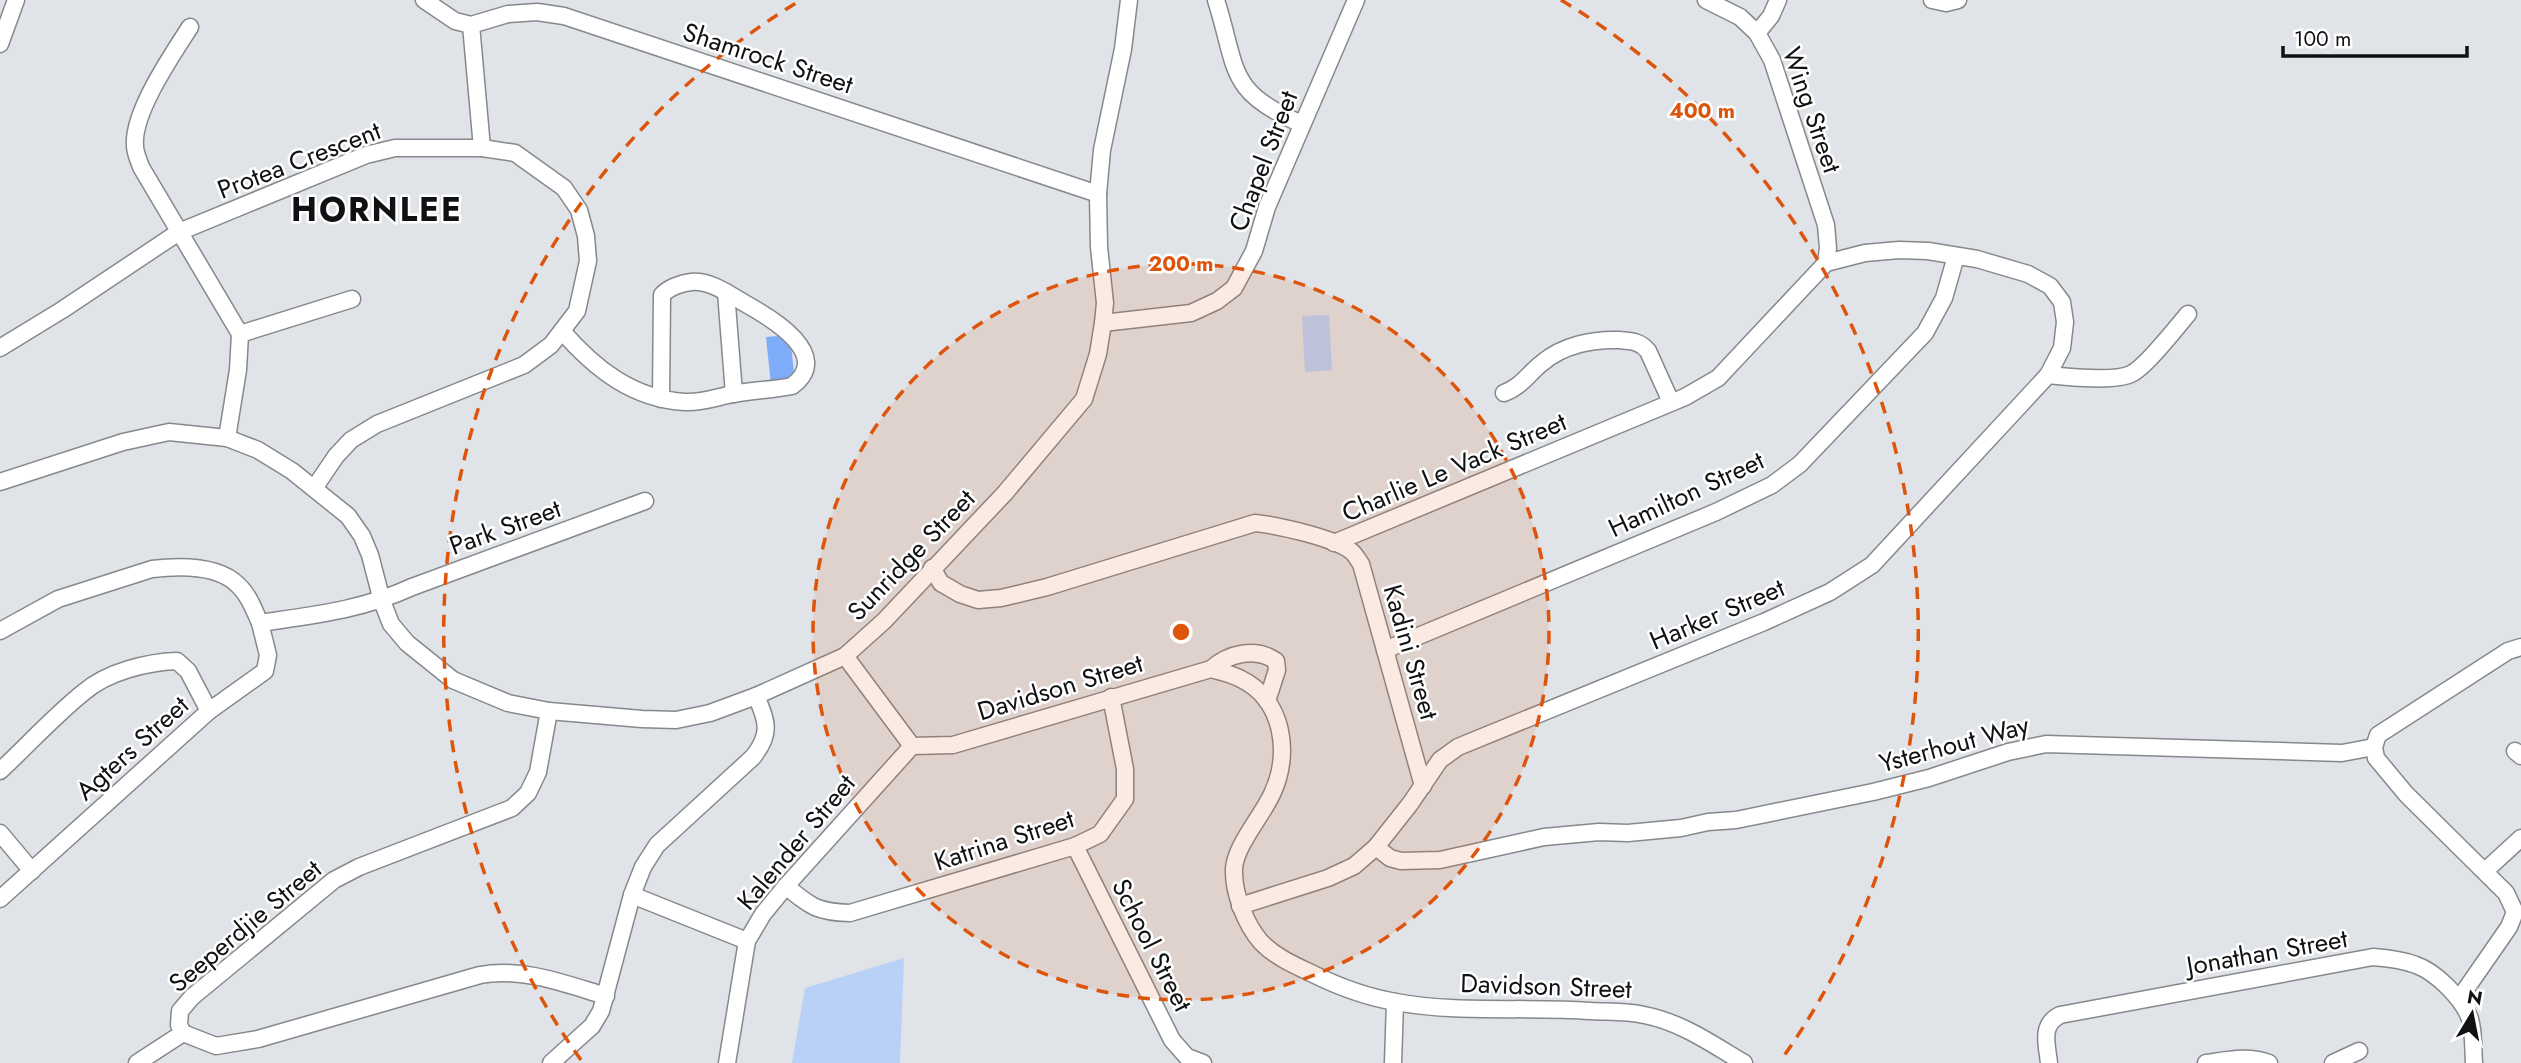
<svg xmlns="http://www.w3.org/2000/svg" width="2521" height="1063" viewBox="0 0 2521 1063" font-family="Jost,sans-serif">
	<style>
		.green { fill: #b9d1f7 }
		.water { fill: #7eacf8 }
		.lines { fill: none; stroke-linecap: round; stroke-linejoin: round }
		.minor-casing { stroke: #86888c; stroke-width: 19 }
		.minor { stroke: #fff; stroke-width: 16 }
		.ring { fill: none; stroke: #dd550c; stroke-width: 3.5; stroke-dasharray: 12 9 }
		.labels { text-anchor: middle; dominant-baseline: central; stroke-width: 5; stroke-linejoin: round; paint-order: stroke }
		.street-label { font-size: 26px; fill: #101113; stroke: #fff }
		.district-label { font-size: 33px; font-weight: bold; letter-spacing: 2px; fill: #101113; stroke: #fff }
		.centre { fill: #dd550c; stroke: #fff; stroke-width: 3.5 }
		.ring-label { font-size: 21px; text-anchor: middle; font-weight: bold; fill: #dd550c; stroke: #fff; stroke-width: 5; stroke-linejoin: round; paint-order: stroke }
	</style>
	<rect width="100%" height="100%" fill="#e0e3e7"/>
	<g class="green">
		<path d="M 1329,315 L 1332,370 L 1305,372 L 1302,316 Z"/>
		<path d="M 904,958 L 900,1063 L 792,1063 L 805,988 Z"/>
	</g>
	<path class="water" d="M 790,335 L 795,383 L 771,385 L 766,337 Z"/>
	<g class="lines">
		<g class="minor-casing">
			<g id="minor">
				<path d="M 424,0 L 455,21 L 471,25 L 508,14 L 537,12 L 564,16 L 1098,194"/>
				<path d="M 1216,0 C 1238,69 1226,92 1302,124"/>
				<path d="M 1706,0 L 1740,17 L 1757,33 L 1772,60 L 1826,225 L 1828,248 L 1826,263"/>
				<path d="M 1932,0 L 1946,3 L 1958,0"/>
				<path d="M 471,25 L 482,148"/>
				<path d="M 190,27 C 172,55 132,113 135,146 C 135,153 139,161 141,167 L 240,334 L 238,370 L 227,438"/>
				<path d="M 1757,33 L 1771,16 L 1778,0"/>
				<path d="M 0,44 L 16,0"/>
				<path d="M 726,292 L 734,394"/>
				<path d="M 1103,323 L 1191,313 L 1217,301 L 1234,288 L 1254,251 L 1267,207 L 1356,0"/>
				<path d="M 562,331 C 595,369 633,399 685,402 C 702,403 717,397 733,394 C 753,390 773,390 792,386 C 834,355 771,318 746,304 C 730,295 711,280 691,282 C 681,283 668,288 662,295 L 661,399"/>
				<path d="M 240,334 L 352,299"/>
				<path d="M 0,348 L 62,310 L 179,232 L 366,155 L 395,148 L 482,148 L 515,153 L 564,188 L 579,210 L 586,236 L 588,261 L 577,311 L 551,345 L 524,365 L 377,424 L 351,440 L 336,456 L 315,487"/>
				<path d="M 2048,375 C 2068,377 2114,382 2131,374 C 2146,367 2175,329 2188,314"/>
				<path d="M 1504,393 C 1521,387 1529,373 1542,363 C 1563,345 1593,339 1619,340 C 1631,341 1640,341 1648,351 L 1671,402"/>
				<path d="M 0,482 L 123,442 L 169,432 L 227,438 L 258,450 L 292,471 L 348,516 L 362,536 L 370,555 L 382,601 L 391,624 L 407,643 L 453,680 L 508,703 L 549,711 L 642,719 L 676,720 L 710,713 L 756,696 L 845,656 L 884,621 L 1005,493 L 1084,399 L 1098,354 L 1103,323 L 1105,303 L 1099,247 L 1098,194 L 1102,150 L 1123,49 L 1129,0"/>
				<path d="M 932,568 L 941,583 L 960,594 L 978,600 L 1001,598 L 1047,587 L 1255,523 C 1277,525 1334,538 1351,551 C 1355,554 1358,560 1361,564 L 1423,786"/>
				<path d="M 0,631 L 58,599 L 152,569 C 178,566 218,565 238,585 C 249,595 254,610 260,623 C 314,615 362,610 412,587 L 645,501"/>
				<path d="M 1385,650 L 1716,512 L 1772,485 L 1800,464 L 1925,333 L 1944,298 L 1956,256"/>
				<path d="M 845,656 L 912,746"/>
				<path d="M 1211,669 C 1229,653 1256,647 1276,661 L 1277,670 L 1267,701"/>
				<path d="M 549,711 L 538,772 L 528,793 L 512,808 L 359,867 L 334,880 L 192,997 L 180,1011 L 179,1025 L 183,1033 L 216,1046 L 258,1039 L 480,975 C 523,967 565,984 606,996"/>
				<path d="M 912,746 L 953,745 L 1211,669 C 1221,672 1232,674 1241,679 C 1284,700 1291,755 1272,794 C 1262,816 1235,846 1234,869 C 1233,893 1246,925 1261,942 C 1274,956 1294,965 1311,973 C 1337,986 1366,997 1396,1002 C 1460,1014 1527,1006 1591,1011 C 1609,1012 1627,1011 1644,1015 C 1681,1022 1712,1044 1744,1063"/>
				<path d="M 2374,747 L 2376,758 L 2406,794 L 2506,893 L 2515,912"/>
				<path d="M 2374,747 L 2378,735 L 2508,651 L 2521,647"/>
				<path d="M 2515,751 L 2521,756"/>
				<path d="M 0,771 C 28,745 54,716 84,692 C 107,672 147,662 177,661 L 188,671 L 209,711"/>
				<path d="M 0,833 L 32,871"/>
				<path d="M 1075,846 L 1172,1040 L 1187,1057 L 1203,1063"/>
				<path d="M 1376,847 L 1390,858 L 1401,861 L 1440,860 L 1544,837 L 1599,832 L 1628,833 L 1681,828 L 1708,822 L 1736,820 L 1873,792 L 1929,778 L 2008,752 L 2046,744 L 2342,753 L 2374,747"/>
				<path d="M 2485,871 L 2521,838"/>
				<path d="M 786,886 C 811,907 817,912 850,913 L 1075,846 L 1100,834 L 1125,799 L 1125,769 L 1111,697"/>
				<path d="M 632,895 L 747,941"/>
				<path d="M 0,899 L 209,711 L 265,671 L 268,655 L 260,623"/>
				<path d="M 1240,906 L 1328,878 L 1354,866 L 1376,847 L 1410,804 L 1440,760 L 1458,747 L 1764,622 L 1830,592 L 1872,565 L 2048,375 L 2062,348 L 2065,322 L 2062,302 L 2050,286 L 2028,274 L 1977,259 L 1928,251 L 1899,250 L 1865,253 L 1826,263 L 1718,378 L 1685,397 L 1334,543"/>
				<path d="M 2459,999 L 2509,927 L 2515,912"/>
				<path d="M 137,1063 L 183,1033"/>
				<path d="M 551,1063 L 592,1026 L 601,1011 L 632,895 L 643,867 L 657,845 L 753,757 C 771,734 768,722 756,696"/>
				<path d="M 727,1063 L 747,941 L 763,914 L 786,886 L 912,746"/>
				<path d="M 1393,1063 L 1395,1002"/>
				<path d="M 2049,1063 C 2047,1044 2040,1025 2060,1015 L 2373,957 C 2387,958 2403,960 2416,965 C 2436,972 2463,999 2470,1019 C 2474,1032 2473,1049 2474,1063"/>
				<path d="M 2206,1063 C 2227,1060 2249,1055 2269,1063"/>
				<path d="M 2333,1063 L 2359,1051"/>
			</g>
		</g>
		<use href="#minor" class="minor"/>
	</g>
	<circle cx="1181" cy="632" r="368" fill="#dd550c" fill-opacity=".12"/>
	<g class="ring">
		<circle cx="1181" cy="632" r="368"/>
		<path d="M581 1060A737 737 0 0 1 801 0M1561 0A737 737 0 0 1 1781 1060"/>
	</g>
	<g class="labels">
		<g class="street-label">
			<text transform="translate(768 58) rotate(18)">Shamrock Street</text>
			<text transform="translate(1812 110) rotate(71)">Wing Street</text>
			<text transform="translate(299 160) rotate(-21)">Protea Crescent</text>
			<text transform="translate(1263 161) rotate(-69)">Chapel Street</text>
			<text transform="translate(1454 467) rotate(-23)">Charlie Le Vack Street</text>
			<text transform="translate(1686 494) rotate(-25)">Hamilton Street</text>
			<text transform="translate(505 527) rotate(-20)">Park Street</text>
			<text transform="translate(911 555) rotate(-46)">Sunridge Street</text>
			<text transform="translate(1717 614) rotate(-23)">Harker Street</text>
			<text transform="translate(1411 652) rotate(74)">Kadini Street</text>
			<text transform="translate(1060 687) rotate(-17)">Davidson Street</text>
			<text transform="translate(1954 744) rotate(-15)">Ysterhout Way</text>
			<text transform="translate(132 748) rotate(-42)">Agters Street</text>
			<text transform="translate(1004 840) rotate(-18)">Katrina Street</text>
			<text transform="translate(796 842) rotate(-50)">Kalender Street</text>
			<text transform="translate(245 926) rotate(-40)">Seeperdjie Street</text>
			<text transform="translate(1152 945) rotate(63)">School Street</text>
			<text transform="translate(2267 952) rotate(-10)">Jonathan Street</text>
			<text transform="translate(1546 986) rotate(2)">Davidson Street</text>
		</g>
		<g class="district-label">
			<text x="377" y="209">HORNLEE</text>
		</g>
	</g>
	<circle cx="1181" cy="632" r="10" class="centre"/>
	<g class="ring-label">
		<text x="1702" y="118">400 m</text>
		<text x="1181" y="271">200 m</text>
	</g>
	<g transform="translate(2472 1014) rotate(10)" stroke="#ffffff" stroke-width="5" paint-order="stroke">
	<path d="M0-5L12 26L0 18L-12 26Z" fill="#101113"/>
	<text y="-10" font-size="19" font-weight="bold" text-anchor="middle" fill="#101113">N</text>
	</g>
	<path d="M2283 46v10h184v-10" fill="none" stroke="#101113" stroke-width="3.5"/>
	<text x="2294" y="46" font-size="21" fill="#101113" stroke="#ffffff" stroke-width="5" paint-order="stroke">100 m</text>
</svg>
